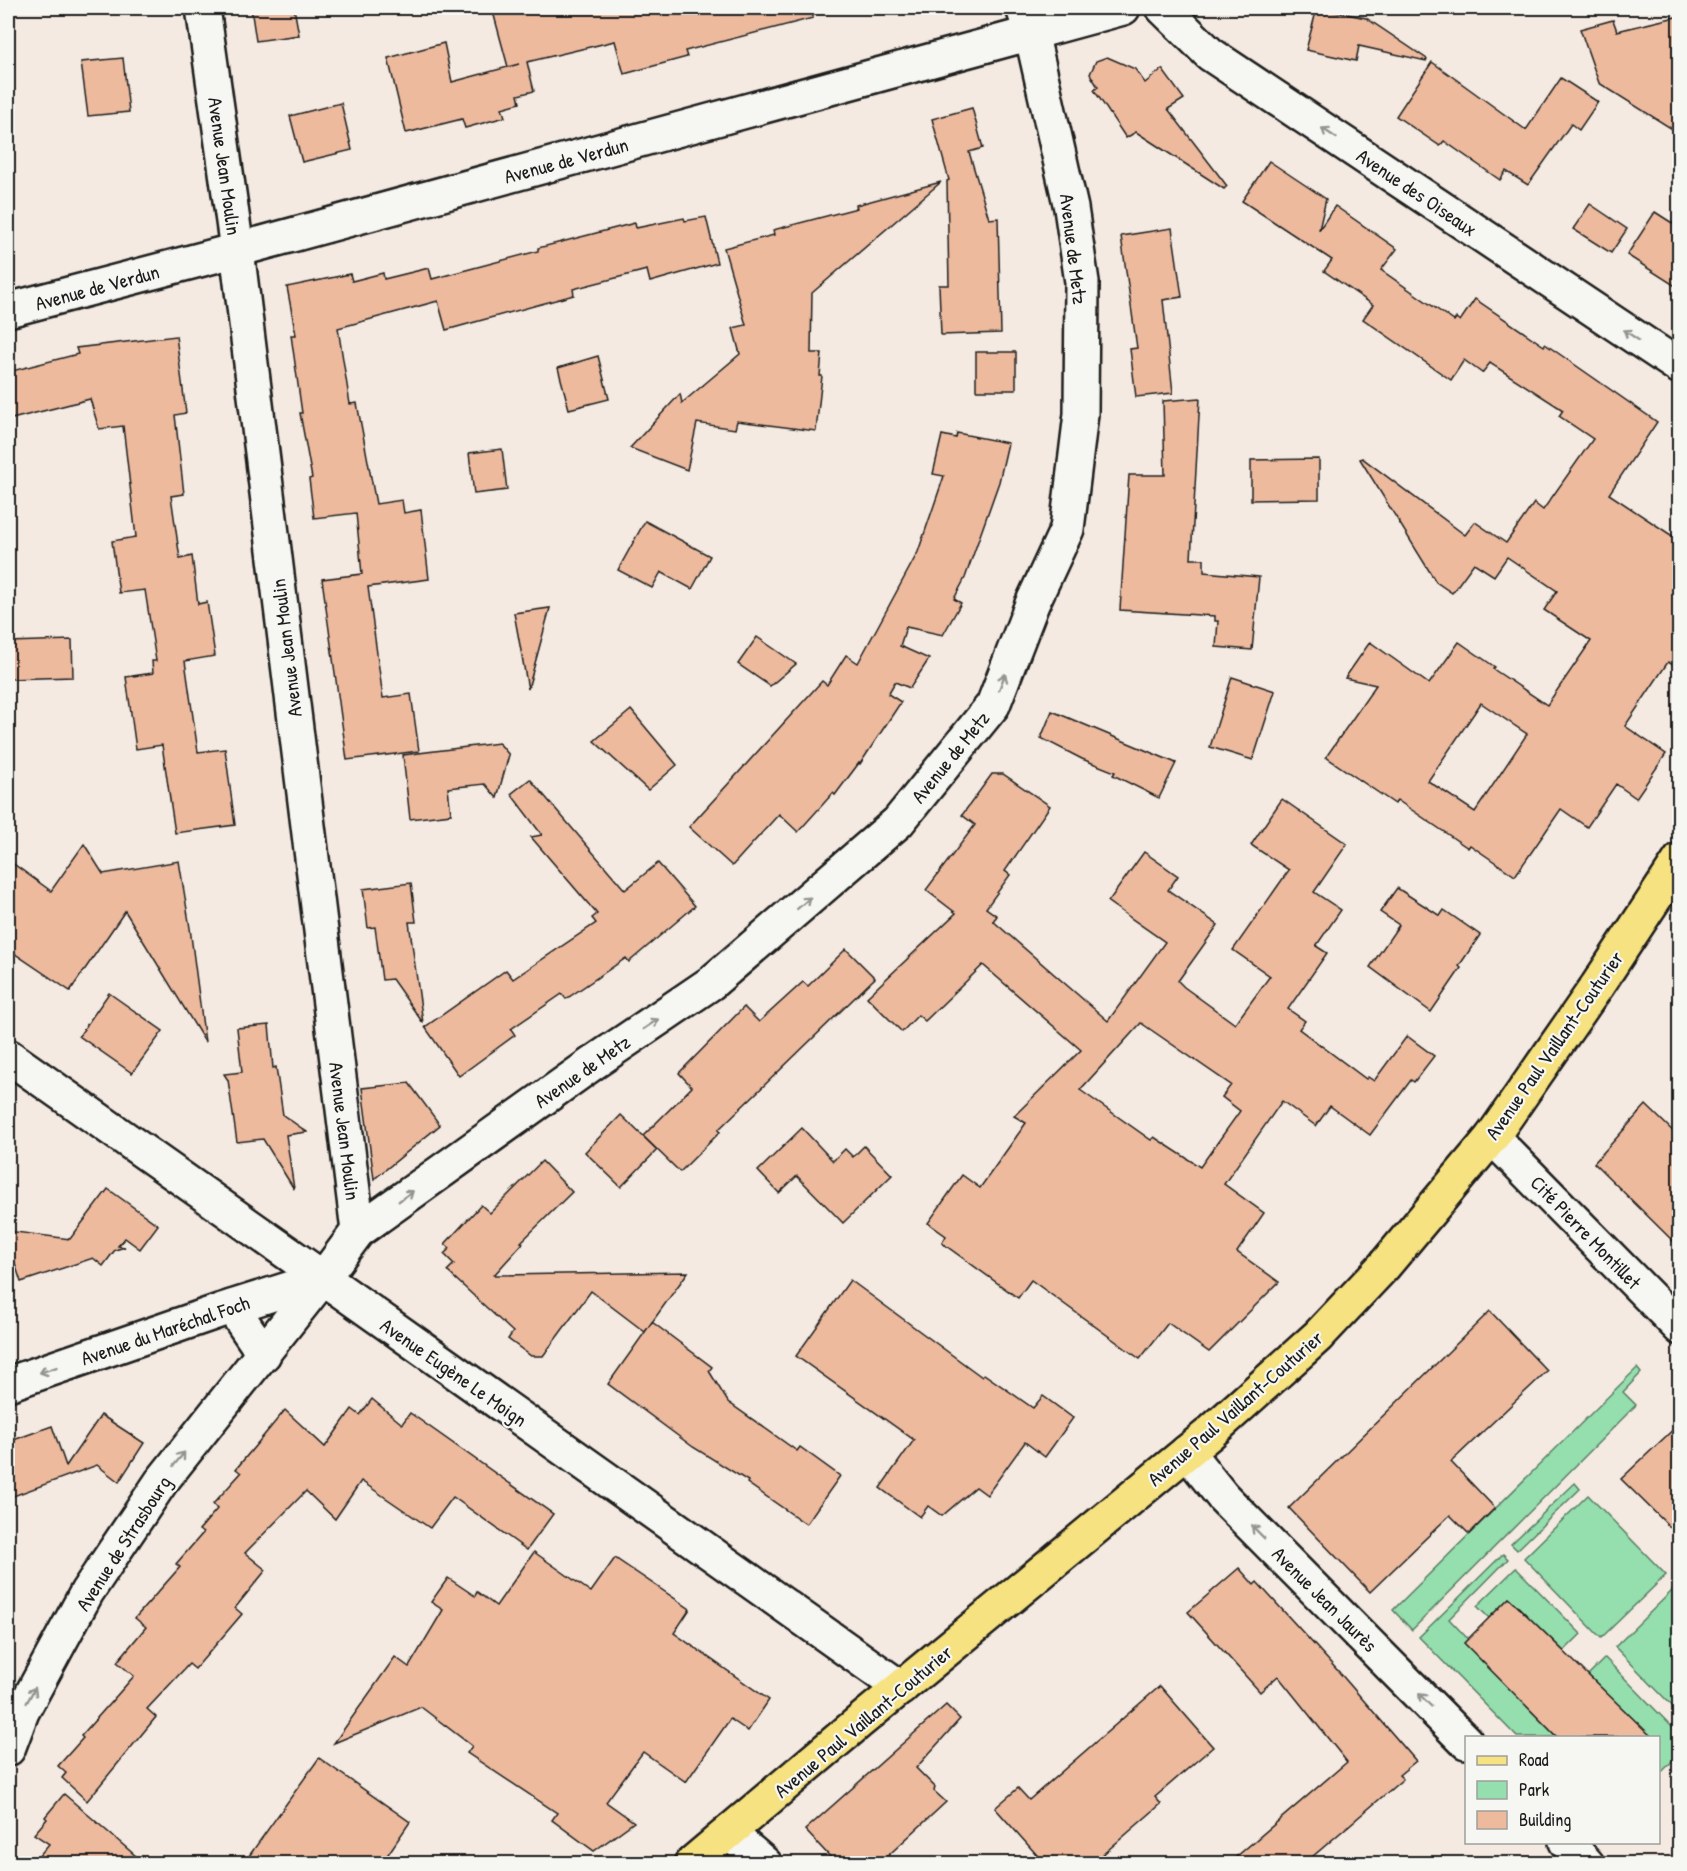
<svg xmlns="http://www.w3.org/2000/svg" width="1687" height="1871" viewBox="0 0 1687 1871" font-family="'Patrick Hand',sans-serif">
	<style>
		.green { fill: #95dead; stroke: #587d64; stroke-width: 1.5 }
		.building { fill: #edba9e; stroke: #1c1c1c; stroke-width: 1.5; fill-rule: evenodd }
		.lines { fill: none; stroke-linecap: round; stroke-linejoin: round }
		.minor-casing { stroke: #1c1c1c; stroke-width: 38 }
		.tertiary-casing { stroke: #1c1c1c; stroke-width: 38 }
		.primary-casing { stroke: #1c1c1c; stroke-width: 38 }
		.minor { stroke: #f6f6f2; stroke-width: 33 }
		.tertiary { stroke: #f6f6f2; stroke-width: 33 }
		.primary { stroke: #f7e281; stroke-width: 33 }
		.oneway { stroke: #949492 }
		.labels { text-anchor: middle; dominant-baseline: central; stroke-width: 4.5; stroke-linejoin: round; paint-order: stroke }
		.street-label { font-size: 20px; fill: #1c1c1c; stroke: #f6f6f2 }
	</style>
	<rect width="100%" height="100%" fill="#f4eae1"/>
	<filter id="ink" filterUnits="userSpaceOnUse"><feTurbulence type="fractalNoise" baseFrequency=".0167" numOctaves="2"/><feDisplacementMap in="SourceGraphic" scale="12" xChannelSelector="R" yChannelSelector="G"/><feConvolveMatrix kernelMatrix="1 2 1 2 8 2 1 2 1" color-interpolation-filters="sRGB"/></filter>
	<g filter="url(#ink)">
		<g class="green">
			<path d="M 1637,1368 L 1641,1373 L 1623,1392 L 1636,1405 L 1412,1630 L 1393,1610 Z"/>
			<path d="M 1575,1483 L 1580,1489 L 1517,1550 L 1511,1544 Z"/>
			<path d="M 1588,1495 L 1666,1575 L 1601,1638 L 1524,1558 Z"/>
			<path d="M 1503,1554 L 1508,1559 L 1449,1619 L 1468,1639 L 1465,1643 L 1557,1737 L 1517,1737 L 1419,1637 Z"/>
			<path d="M 1516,1568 L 1581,1634 L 1564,1651 L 1509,1598 L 1489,1618 L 1477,1606 Z"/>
			<path d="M 1676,1587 L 1680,1591 L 1679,1713 L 1615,1647 Z"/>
			<path d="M 1605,1658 L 1679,1734 L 1679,1754 L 1659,1775 L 1658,1738 L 1634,1737 L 1643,1729 L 1588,1675 Z"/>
		</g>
		<g class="building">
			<path d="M 251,8 L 294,8 L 299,35 L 256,41 Z"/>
			<path d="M 492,8 L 812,8 L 813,18 L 685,51 L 687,57 L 624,74 L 615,41 L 527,62 L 534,91 L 518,95 L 520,103 L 502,108 L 505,117 L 465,128 L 462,119 L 406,133 L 388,58 L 444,43 L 452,82 L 519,64 L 508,67 Z"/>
			<path d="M 1317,8 L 1366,18 L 1427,59 L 1426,61 L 1359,46 L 1356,61 L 1306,50 Z"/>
			<path d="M 1680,16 L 1680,134 L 1599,83 L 1580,29 L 1613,20 L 1617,31 Z"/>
			<path d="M 1107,57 L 1135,69 L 1145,83 L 1162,69 L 1184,99 L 1168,109 L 1227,186 L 1224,189 L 1136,132 L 1126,138 L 1094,90 L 1098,87 L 1090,74 L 1096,61 Z"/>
			<path d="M 123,58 L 129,112 L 88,116 L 81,62 Z"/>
			<path d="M 1432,62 L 1526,130 L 1561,78 L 1598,102 L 1579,130 L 1571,124 L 1528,185 L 1506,171 L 1500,180 L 1444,141 L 1440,146 L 1396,116 Z"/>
			<path d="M 341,103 L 352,150 L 302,162 L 290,116 Z"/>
			<path d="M 972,108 L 983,148 L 969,152 L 989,219 L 998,218 L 1001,333 L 941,335 L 939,285 L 949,285 L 947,181 L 949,180 L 932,119 Z"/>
			<path d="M 1269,161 L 1326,199 L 1319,230 L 1335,206 L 1397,249 L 1381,270 L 1454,321 L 1456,318 L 1460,321 L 1475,299 L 1544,346 L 1545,344 L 1657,422 L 1609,494 L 1680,541 L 1680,669 L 1668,662 L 1625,726 L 1666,754 L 1636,798 L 1616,784 L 1587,827 L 1561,809 L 1515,876 L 1470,845 L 1468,848 L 1397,800 L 1395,804 L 1326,757 L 1376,685 L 1345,678 L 1370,642 L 1429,684 L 1459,642 L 1495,667 L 1493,669 L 1547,705 L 1591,641 L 1544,610 L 1557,591 L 1507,557 L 1494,576 L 1474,563 L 1452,593 L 1436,582 L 1360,459 L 1362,458 L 1465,535 L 1475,522 L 1506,543 L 1534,503 L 1543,510 L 1593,439 L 1559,416 L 1563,410 L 1490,363 L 1482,373 L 1464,360 L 1451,380 L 1363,319 L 1373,305 L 1324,271 L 1332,260 L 1242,201 ZM 1481,703 L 1527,734 L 1475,812 L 1428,781 Z"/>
			<path d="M 941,182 L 812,293 L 811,353 L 822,353 L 820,376 L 822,376 L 816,431 L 737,421 L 735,429 L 697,423 L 687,470 L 630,448 L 680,394 L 682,403 L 740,354 L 733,328 L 746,325 L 724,248 L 774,235 L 773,230 L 857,208 L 856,205 Z"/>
			<path d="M 1590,204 L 1627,229 L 1611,253 L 1573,229 Z"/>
			<path d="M 1655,212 L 1680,228 L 1680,289 L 1627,255 Z"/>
			<path d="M 706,217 L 717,263 L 650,282 L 647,270 L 573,289 L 574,295 L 446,330 L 438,301 L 338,328 L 350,404 L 357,403 L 376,504 L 402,500 L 404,513 L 421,510 L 429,579 L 368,587 L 383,698 L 411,694 L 419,751 L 347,760 L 322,579 L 362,574 L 356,513 L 314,518 L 309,479 L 312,478 L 300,413 L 302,413 L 291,335 L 296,335 L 287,287 L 350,274 L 352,281 L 383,273 L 384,279 L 429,268 L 432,279 L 538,251 L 538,248 L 635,223 L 636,228 L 684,218 L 685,221 Z"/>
			<path d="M 1172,228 L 1182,297 L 1163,300 L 1173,393 L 1136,397 L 1130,349 L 1137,348 L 1121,236 Z"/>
			<path d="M 176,336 L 186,413 L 175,415 L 184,494 L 171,496 L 180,559 L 192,556 L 198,604 L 207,602 L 215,656 L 185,661 L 198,752 L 225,749 L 235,825 L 175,833 L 162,745 L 136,749 L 126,677 L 153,673 L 152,661 L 156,661 L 145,590 L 119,593 L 112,541 L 136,537 L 123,426 L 99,429 L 90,399 L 8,420 L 8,372 L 78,354 L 76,348 Z"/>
			<rect x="976" y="352" width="40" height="38"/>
			<path d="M 598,356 L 609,399 L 569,409 L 558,368 Z"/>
			<path d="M 1200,398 L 1191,559 L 1204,559 L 1204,572 L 1259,577 L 1252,650 L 1216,647 L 1218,621 L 1215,621 L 1215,616 L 1120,610 L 1129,475 L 1165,475 L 1163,401 Z"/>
			<path d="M 957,433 L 1008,443 L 999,482 L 965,578 L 954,599 L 961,603 L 943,635 L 906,627 L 900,646 L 929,659 L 910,688 L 895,682 L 888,694 L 901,702 L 860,764 L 859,763 L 835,795 L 833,793 L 798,832 L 779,814 L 732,866 L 689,827 L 822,681 L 827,685 L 846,655 L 858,663 L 918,552 L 944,476 L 933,474 L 942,435 L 956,438 Z"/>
			<path d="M 502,449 L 507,490 L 474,494 L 469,453 Z"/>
			<path d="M 1319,459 L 1319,499 L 1251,500 L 1251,460 Z"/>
			<path d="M 645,521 L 710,556 L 692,589 L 661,572 L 652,588 L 618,570 Z"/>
			<path d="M 550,608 L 528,689 L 514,613 Z"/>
			<path d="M 757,637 L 796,664 L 770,686 L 738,664 Z"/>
			<path d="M 72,640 L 73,677 L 8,679 L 8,642 Z"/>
			<path d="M 1232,677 L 1275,691 L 1253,760 L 1210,747 Z"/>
			<path d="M 631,710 L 677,765 L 648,790 L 594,741 Z"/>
			<path d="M 1052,711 L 1176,763 L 1159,798 L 1113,775 L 1115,772 L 1082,759 L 1041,738 Z"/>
			<path d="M 499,743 L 509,755 L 497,798 L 485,784 L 448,788 L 451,814 L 410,819 L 403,755 Z"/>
			<path d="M 992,774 L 1003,774 L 1050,806 L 1005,871 L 1010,875 L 986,908 L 997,916 L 993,921 L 1108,1021 L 1165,942 L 1108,902 L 1144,852 L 1178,876 L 1168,890 L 1218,925 L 1178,981 L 1184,987 L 1235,1024 L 1270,976 L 1233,950 L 1289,870 L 1251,845 L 1282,799 L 1347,844 L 1314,892 L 1341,910 L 1316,946 L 1327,953 L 1288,1009 L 1305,1021 L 1299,1029 L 1366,1079 L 1368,1077 L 1374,1081 L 1407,1036 L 1434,1056 L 1414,1082 L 1411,1080 L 1370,1135 L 1330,1106 L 1316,1126 L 1282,1101 L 1224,1184 L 1264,1213 L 1237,1252 L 1279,1282 L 1209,1352 L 1168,1323 L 1140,1359 L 1031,1280 L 1018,1298 L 942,1243 L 946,1236 L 928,1223 L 962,1175 L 980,1188 L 1026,1123 L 1014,1116 L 1081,1050 L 983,965 L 925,1021 L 918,1015 L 902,1032 L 867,997 L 956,913 L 926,890 L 975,825 L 962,815 ZM 1141,1023 L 1231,1085 L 1222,1097 L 1240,1111 L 1200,1167 L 1154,1137 L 1151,1140 L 1080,1090 Z"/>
			<path d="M 530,779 L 625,890 L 658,863 L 695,906 L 629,962 L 626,958 L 566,999 L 562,994 L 511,1029 L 515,1035 L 459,1076 L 425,1027 L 506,970 L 513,979 L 596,923 L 592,918 L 597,914 L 531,837 L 542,835 L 511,794 Z"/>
			<path d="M 84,844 L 103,874 L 179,861 L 190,928 L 205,1042 L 125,911 L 70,991 L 8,949 L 8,860 L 51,891 Z"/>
			<path d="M 411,883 L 416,922 L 409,922 L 423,1023 L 392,979 L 382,980 L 375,927 L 368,928 L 363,889 Z"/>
			<path d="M 1397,888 L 1440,916 L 1444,910 L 1480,935 L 1459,966 L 1461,968 L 1431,1012 L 1370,967 L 1399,925 L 1380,912 Z"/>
			<path d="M 846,949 L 875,978 L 718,1130 L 720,1132 L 680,1172 L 643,1136 L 692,1087 L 679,1073 L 744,1007 L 759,1022 L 803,982 L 808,986 Z"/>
			<path d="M 109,993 L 163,1031 L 132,1073 L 79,1036 Z"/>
			<path d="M 269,1025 L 273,1068 L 276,1067 L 283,1115 L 307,1132 L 286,1135 L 294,1189 L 263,1139 L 237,1142 L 228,1080 L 224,1074 L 242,1072 L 237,1028 Z"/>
			<path d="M 409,1083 L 440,1125 L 374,1179 L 362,1088 Z"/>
			<path d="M 1646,1105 L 1680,1138 L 1680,1248 L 1594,1163 Z"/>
			<path d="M 621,1115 L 657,1150 L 621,1187 L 585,1152 Z"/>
			<path d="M 802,1128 L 833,1161 L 845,1149 L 853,1157 L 864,1146 L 892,1175 L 843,1223 L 797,1176 L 779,1193 L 758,1171 Z"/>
			<path d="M 542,1161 L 572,1192 L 521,1242 L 523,1243 L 494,1275 L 688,1272 L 645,1332 L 591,1291 L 543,1356 L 531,1356 L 508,1339 L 513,1332 L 447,1271 L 454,1264 L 444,1254 L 450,1248 L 445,1244 L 481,1205 L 490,1213 Z"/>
			<path d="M 108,1189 L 158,1225 L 140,1249 L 125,1238 L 118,1246 L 125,1247 L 115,1250 L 103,1266 L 93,1258 L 21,1282 L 8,1242 L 8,1231 L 70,1239 Z"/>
			<path d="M 850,1280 L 982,1377 L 984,1374 L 1033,1408 L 1043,1396 L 1073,1418 L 1045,1457 L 1025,1442 L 987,1495 L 976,1487 L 942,1516 L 928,1506 L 920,1517 L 880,1488 L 914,1440 L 796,1356 Z"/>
			<path d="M 1490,1311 L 1547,1371 L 1451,1462 L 1495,1508 L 1469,1534 L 1450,1515 L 1370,1592 L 1289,1508 Z"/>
			<path d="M 652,1322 L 712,1367 L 709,1371 L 728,1402 L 797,1451 L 800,1447 L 840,1476 L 806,1524 L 747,1483 L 748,1481 L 693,1447 L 608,1384 Z"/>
			<path d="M 372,1399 L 402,1424 L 410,1413 L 553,1514 L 527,1550 L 453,1497 L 430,1528 L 361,1481 L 335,1519 L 306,1491 L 245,1553 L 266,1570 L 235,1608 L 242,1614 L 195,1669 L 189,1664 L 147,1709 L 156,1717 L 87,1801 L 62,1778 L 66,1773 L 58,1766 L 83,1738 L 81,1736 L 134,1676 L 117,1662 L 146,1627 L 135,1618 L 180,1567 L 176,1564 L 203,1533 L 199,1530 L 217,1509 L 213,1504 L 241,1473 L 236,1469 L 285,1410 L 325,1447 L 352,1409 L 360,1415 Z"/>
			<path d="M 101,1415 L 144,1443 L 119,1482 L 97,1465 L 8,1498 L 8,1442 L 52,1426 L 66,1466 Z"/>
			<path d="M 1680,1423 L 1680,1537 L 1621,1479 Z"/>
			<path d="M 534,1552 L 591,1592 L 615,1558 L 690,1609 L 674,1633 L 769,1700 L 748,1731 L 730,1719 L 686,1782 L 643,1752 L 606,1802 L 634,1822 L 594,1851 L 552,1820 L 557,1813 L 467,1753 L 472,1746 L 421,1707 L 334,1743 L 395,1657 L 409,1667 L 443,1610 L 431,1602 L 448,1578 L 475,1596 L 477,1592 L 496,1606 Z"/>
			<path d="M 1239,1568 L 1254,1585 L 1257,1582 L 1339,1672 L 1416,1761 L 1399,1775 L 1403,1779 L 1305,1863 L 1229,1863 L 1347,1762 L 1278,1676 L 1260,1692 L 1188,1612 Z"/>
			<path d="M 1509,1598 L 1588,1675 L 1652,1737 L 1557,1737 L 1464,1643 Z"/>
			<path d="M 1160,1686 L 1213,1747 L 1155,1797 L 1161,1804 L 1093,1863 L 1044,1863 L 995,1808 L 1018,1788 L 1029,1800 Z"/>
			<path d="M 946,1705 L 960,1719 L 916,1768 L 935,1787 L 934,1791 L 946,1802 L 880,1863 L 836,1863 L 805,1830 Z"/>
			<path d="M 319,1758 L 410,1822 L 382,1863 L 244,1863 Z"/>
			<path d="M 64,1794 L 144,1863 L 33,1863 L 49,1844 L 34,1834 L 47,1819 L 45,1817 Z"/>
		</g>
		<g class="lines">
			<g class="minor-casing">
				<g id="minor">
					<path d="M 203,8 L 237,250 L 358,1231"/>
					<path d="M 1163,8 L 1210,54 L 1680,367"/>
					<path d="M 8,310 L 237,250 L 1123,8"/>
					<path d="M 8,1056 L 323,1278 L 358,1231 L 593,1063 L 711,983 L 898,822 L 993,705 L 1032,604 L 1067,529 L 1081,414 L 1082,282 L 1071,208 L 1031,32 L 1023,8"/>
					<path d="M 1492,1137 L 1680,1328"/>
					<path d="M 232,1307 L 264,1354"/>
					<path d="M 1187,1452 L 1223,1497 L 1466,1742"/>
					<path d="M 729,1833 L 765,1864"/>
					<path d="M 1566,1842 L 1587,1864"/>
				</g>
			</g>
			<g class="tertiary-casing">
				<g id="tertiary">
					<path d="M 323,1278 L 901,1688"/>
					<path d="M 8,1384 L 222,1310 L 323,1278"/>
					<path d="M 8,1749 L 22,1712 L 87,1592 L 161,1482 L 323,1278"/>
				</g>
			</g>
			<g class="primary-casing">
				<path id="primary" d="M 691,1864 L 859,1722 L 1209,1434 L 1318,1336 L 1384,1266 L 1492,1137 L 1597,986 L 1680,860"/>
			</g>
			<use href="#minor" class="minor"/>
			<use href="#tertiary" class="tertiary"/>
			<use href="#primary" class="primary"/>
		</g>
		<defs><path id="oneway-shaft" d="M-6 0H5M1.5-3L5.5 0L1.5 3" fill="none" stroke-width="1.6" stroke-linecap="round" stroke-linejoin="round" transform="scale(1.5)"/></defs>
		<g class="oneway">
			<use href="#oneway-shaft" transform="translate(1329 133) rotate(-146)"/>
			<use href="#oneway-shaft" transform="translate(1631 335) rotate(-146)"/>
			<use href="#oneway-shaft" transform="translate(1002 682) rotate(-69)"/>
			<use href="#oneway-shaft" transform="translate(804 903) rotate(-41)"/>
			<use href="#oneway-shaft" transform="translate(651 1024) rotate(-34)"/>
			<use href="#oneway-shaft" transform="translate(406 1196) rotate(-36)"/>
			<use href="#oneway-shaft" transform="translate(48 1370) rotate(161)"/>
			<use href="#oneway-shaft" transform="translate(179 1459) rotate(-51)"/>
			<use href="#oneway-shaft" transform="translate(1258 1532) rotate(-135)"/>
			<use href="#oneway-shaft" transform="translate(31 1695) rotate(-61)"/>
			<use href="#oneway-shaft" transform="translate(1425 1700) rotate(-135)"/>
		</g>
	</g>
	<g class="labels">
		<g class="street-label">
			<text transform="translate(566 160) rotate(-15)">Avenue de Verdun</text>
			<text transform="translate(225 166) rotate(82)">Avenue Jean Moulin</text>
			<text transform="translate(1417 192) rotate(34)">Avenue des Oiseaux</text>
			<text transform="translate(1074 249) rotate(83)">Avenue de Metz</text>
			<text transform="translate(97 287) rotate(-15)">Avenue de Verdun</text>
			<text transform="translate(286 648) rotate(-97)">Avenue Jean Moulin</text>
			<text transform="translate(950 757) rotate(-51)">Avenue de Metz</text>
			<text transform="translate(1554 1045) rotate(-55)">Avenue Paul Vaillant-Couturier</text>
			<text transform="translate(582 1071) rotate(-35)">Avenue de Metz</text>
			<text transform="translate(345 1131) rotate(83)">Avenue Jean Moulin</text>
			<text transform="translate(1586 1232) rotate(46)">Cité Pierre Montillet</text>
			<text transform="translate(165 1330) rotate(-19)">Avenue du Maréchal Foch</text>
			<text transform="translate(454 1372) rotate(35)">Avenue Eugène Le Moign</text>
			<text transform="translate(1235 1408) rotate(-41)">Avenue Paul Vaillant-Couturier</text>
			<text transform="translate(123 1543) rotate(-57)">Avenue de Strasbourg</text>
			<text transform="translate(1325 1599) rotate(45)">Avenue Jean Jaurès</text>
			<text transform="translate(863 1721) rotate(-40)">Avenue Paul Vaillant-Couturier</text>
		</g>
	</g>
	<rect width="1687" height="1871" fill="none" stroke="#f6f6f2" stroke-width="30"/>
	<rect x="15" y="15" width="1657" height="1841" fill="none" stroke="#1c1c1c" stroke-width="2" filter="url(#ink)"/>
	<rect x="1465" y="1736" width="195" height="108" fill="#f6f6f2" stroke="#9f9f9c" stroke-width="1.5"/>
	<rect x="1477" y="1756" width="30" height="9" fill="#f7e281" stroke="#9f9f9c" stroke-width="1.5"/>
	<text x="1519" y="1766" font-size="18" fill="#1c1c1c">Road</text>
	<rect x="1477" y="1781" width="30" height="18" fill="#95dead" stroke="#9f9f9c" stroke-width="1.5"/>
	<text x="1519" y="1796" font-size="18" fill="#1c1c1c">Park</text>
	<rect x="1477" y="1811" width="30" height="18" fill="#edba9e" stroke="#9f9f9c" stroke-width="1.5"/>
	<text x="1519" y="1826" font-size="18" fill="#1c1c1c">Building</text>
</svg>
